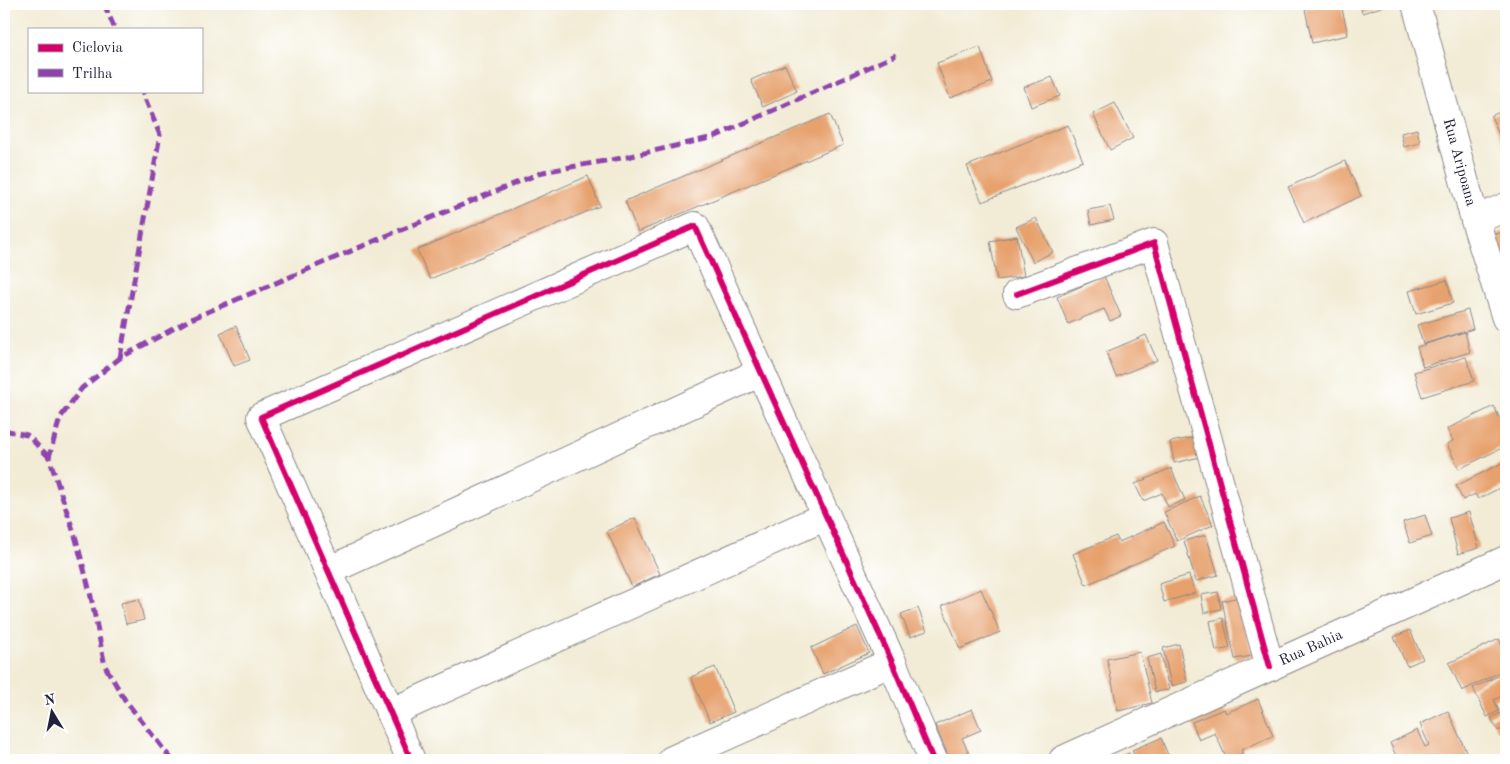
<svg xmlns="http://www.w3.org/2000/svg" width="1510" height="764" viewBox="0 0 1510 764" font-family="'Old Standard TT',serif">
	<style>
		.building { fill: #e7a16d }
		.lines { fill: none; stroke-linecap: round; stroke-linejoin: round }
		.minor-casing { stroke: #8a8788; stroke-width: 30 }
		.minor { stroke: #fff; stroke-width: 28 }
		.quiet { stroke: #8e44ad; stroke-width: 5; stroke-dasharray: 10 5; stroke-linecap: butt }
		.cycleway-casing { stroke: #fff; stroke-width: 9 }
		.cycleway { stroke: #d6006c; stroke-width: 6 }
		.labels { text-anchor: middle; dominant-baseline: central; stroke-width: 4; stroke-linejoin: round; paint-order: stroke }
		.street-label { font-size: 15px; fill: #22223b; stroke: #fff }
	</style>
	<rect width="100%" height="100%" fill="#fff"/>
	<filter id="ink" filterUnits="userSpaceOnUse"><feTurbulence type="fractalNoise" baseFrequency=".02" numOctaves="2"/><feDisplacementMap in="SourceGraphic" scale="10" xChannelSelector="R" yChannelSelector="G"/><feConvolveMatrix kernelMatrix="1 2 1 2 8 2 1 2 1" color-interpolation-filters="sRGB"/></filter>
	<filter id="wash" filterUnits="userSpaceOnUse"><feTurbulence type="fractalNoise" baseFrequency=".0096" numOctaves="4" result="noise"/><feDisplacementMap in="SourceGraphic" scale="20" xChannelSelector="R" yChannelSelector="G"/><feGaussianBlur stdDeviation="1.12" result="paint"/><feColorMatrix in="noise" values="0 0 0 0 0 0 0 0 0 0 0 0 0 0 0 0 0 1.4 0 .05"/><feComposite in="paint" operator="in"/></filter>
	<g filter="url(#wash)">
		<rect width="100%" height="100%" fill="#f2ecd6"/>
		<g id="blocks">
			<g class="building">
				<path d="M 1328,4 L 1341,4 L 1348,35 L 1312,43 L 1305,9 Z"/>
				<path d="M 1360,4 L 1391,4 L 1362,13 Z"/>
				<path d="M 980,47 L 992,82 L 950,98 L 937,63 Z"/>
				<path d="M 785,65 L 797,91 L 763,107 L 751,80 Z"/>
				<path d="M 1052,77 L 1060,96 L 1031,107 L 1024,87 Z"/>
				<path d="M 1115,103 L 1133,138 L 1110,150 L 1093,114 Z"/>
				<path d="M 1506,109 L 1506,151 L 1491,116 Z"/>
				<path d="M 830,114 L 843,145 L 638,232 L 625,201 Z"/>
				<path d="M 1068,125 L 1083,161 L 982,202 L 967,166 Z"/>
				<path d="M 1417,129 L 1420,143 L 1404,147 L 1401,133 Z"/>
				<path d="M 1345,161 L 1361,196 L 1304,223 L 1288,187 Z"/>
				<path d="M 588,176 L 600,206 L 430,279 L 417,250 Z"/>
				<path d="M 1110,206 L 1114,220 L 1091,225 L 1088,210 Z"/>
				<path d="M 1036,218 L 1053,252 L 1033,262 L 1016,227 Z"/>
				<path d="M 1506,231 L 1506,253 L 1495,257 L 1489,236 Z"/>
				<path d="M 1017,236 L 1024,276 L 997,280 L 990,241 Z"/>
				<path d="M 1104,276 L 1121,316 L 1110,321 L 1104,309 L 1068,324 L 1057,297 Z"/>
				<path d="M 1447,280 L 1453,303 L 1416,314 L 1409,291 Z"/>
				<path d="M 1468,310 L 1473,329 L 1423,344 L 1417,325 Z"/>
				<path d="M 236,326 L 250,360 L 234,366 L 220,333 Z"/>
				<path d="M 1465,332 L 1470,352 L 1423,367 L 1417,347 Z"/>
				<path d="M 1146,335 L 1157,360 L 1116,377 L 1106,352 Z"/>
				<path d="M 1466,357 L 1474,381 L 1422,397 L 1414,372 Z"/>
				<path d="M 1494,406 L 1506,432 L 1506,446 L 1459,469 L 1447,444 L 1453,441 L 1447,429 Z"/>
				<path d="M 1196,437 L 1200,457 L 1174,463 L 1170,442 Z"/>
				<path d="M 1506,461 L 1506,485 L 1478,499 L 1475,494 L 1463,500 L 1456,486 Z"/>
				<path d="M 1171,468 L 1185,500 L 1168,507 L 1162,493 L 1143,501 L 1135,484 Z"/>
				<path d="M 1200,496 L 1213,525 L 1177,541 L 1164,512 Z"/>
				<path d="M 1469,512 L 1479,548 L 1458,554 L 1449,518 Z"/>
				<path d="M 1425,515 L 1432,536 L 1410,543 L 1403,522 Z"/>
				<path d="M 635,518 L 660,574 L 632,587 L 607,531 Z"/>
				<path d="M 1164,522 L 1175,546 L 1086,585 L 1073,554 L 1116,536 L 1119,542 Z"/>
				<path d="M 1206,535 L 1218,575 L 1196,581 L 1184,541 Z"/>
				<path d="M 1189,575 L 1195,593 L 1164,602 L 1159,584 Z"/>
				<path d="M 981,589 L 1000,632 L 960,649 L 942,606 Z"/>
				<path d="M 1218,592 L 1221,609 L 1204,613 L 1201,595 Z"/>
				<path d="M 1239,597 L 1252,656 L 1235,659 L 1222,601 Z"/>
				<path d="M 139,599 L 144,620 L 126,624 L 121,603 Z"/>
				<path d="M 918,608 L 927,631 L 910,637 L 901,614 Z"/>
				<path d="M 1223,618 L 1230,648 L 1216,651 L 1210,621 Z"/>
				<path d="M 857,626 L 869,653 L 823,674 L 811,648 Z"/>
				<path d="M 1410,630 L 1423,659 L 1407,666 L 1394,637 Z"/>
				<path d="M 1499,639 L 1506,655 L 1506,669 L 1462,691 L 1449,663 Z"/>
				<path d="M 1179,644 L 1187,682 L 1171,686 L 1163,648 Z"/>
				<path d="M 1140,652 L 1152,703 L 1118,711 L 1107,659 Z"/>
				<path d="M 1161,654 L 1169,690 L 1155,692 L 1147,658 Z"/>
				<path d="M 715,667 L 734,712 L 710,722 L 691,677 Z"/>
				<path d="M 1506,672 L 1506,694 L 1494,700 L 1499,711 L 1487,717 L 1473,688 Z"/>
				<path d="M 1258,699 L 1273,736 L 1241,750 L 1243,753 L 1227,760 L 1215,733 L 1199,740 L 1192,722 L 1224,709 L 1226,713 Z"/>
				<path d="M 972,709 L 981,730 L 962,738 L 972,760 L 950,760 L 935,725 Z"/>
				<path d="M 1506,710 L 1506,727 L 1498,731 L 1491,718 Z"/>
				<path d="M 1448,711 L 1470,760 L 1398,760 L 1390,743 L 1417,730 L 1425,747 L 1429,745 L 1420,724 Z"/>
				<path d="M 1161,738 L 1170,760 L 1136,760 L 1132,750 Z"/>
				<path d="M 1129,753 L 1132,760 L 1111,760 Z"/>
			</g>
		</g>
	</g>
	<g filter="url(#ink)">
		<use href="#blocks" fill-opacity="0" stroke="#8a8788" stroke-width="1"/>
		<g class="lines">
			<g class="minor-casing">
				<g id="minor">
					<path id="s1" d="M 1416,4 L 1475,220 L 1506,318"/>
					<path d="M 1475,220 L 1506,207"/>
					<path d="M 1017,294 L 1154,243 L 1270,667"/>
					<path d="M 328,571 L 761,372"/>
					<path d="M 390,713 L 826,516"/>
					<path d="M 411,760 L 261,417 L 695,226 L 892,662 L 933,760"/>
					<path d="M 672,760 L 892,662"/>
					<path id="s2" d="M 1063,760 L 1506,560"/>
				</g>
			</g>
			<use href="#minor" class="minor"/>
			<g class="quiet">
				<path d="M 104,4 L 115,29"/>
				<path d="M 120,358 L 160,135 L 142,91"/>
				<path d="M 4,430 L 27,435 L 49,457"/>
				<path d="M 172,760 L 125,700 L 105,666 L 90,592 L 76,539 L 49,457 L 60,418 L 82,388 L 120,358 L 191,319 L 391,234 L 543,172 L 627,157 L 714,137 L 896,55"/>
			</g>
			<g class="cycleway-casing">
				<g id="cycleway">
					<path d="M 1017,294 L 1154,243 L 1270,667"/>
					<path d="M 411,760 L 261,417 L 695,226 L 892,662 L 933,760"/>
				</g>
			</g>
			<use href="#cycleway" class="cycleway"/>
		</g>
	</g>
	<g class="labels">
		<g class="street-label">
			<text stroke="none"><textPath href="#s1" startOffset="164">Rua Aripoana</textPath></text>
			<text stroke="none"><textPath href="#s2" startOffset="272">Rua Bahia</textPath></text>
		</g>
	</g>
	<rect width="1510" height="764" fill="none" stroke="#fff" stroke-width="20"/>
	<rect x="28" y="28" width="175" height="65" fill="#ffffff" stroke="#a7a7b1"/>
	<rect x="38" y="44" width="25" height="8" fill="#d6006c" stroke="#a7a7b1"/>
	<text x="72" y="52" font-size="15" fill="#22223b">Ciclovia</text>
	<rect x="38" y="69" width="25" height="8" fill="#8e44ad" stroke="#a7a7b1"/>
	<text x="72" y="78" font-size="15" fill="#22223b">Trilha</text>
	<g transform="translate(52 712) rotate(350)" stroke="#ffffff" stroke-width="4" paint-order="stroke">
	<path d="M0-4L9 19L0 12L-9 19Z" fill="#22223b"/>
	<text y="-8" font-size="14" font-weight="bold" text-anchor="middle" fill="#22223b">N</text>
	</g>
</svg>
